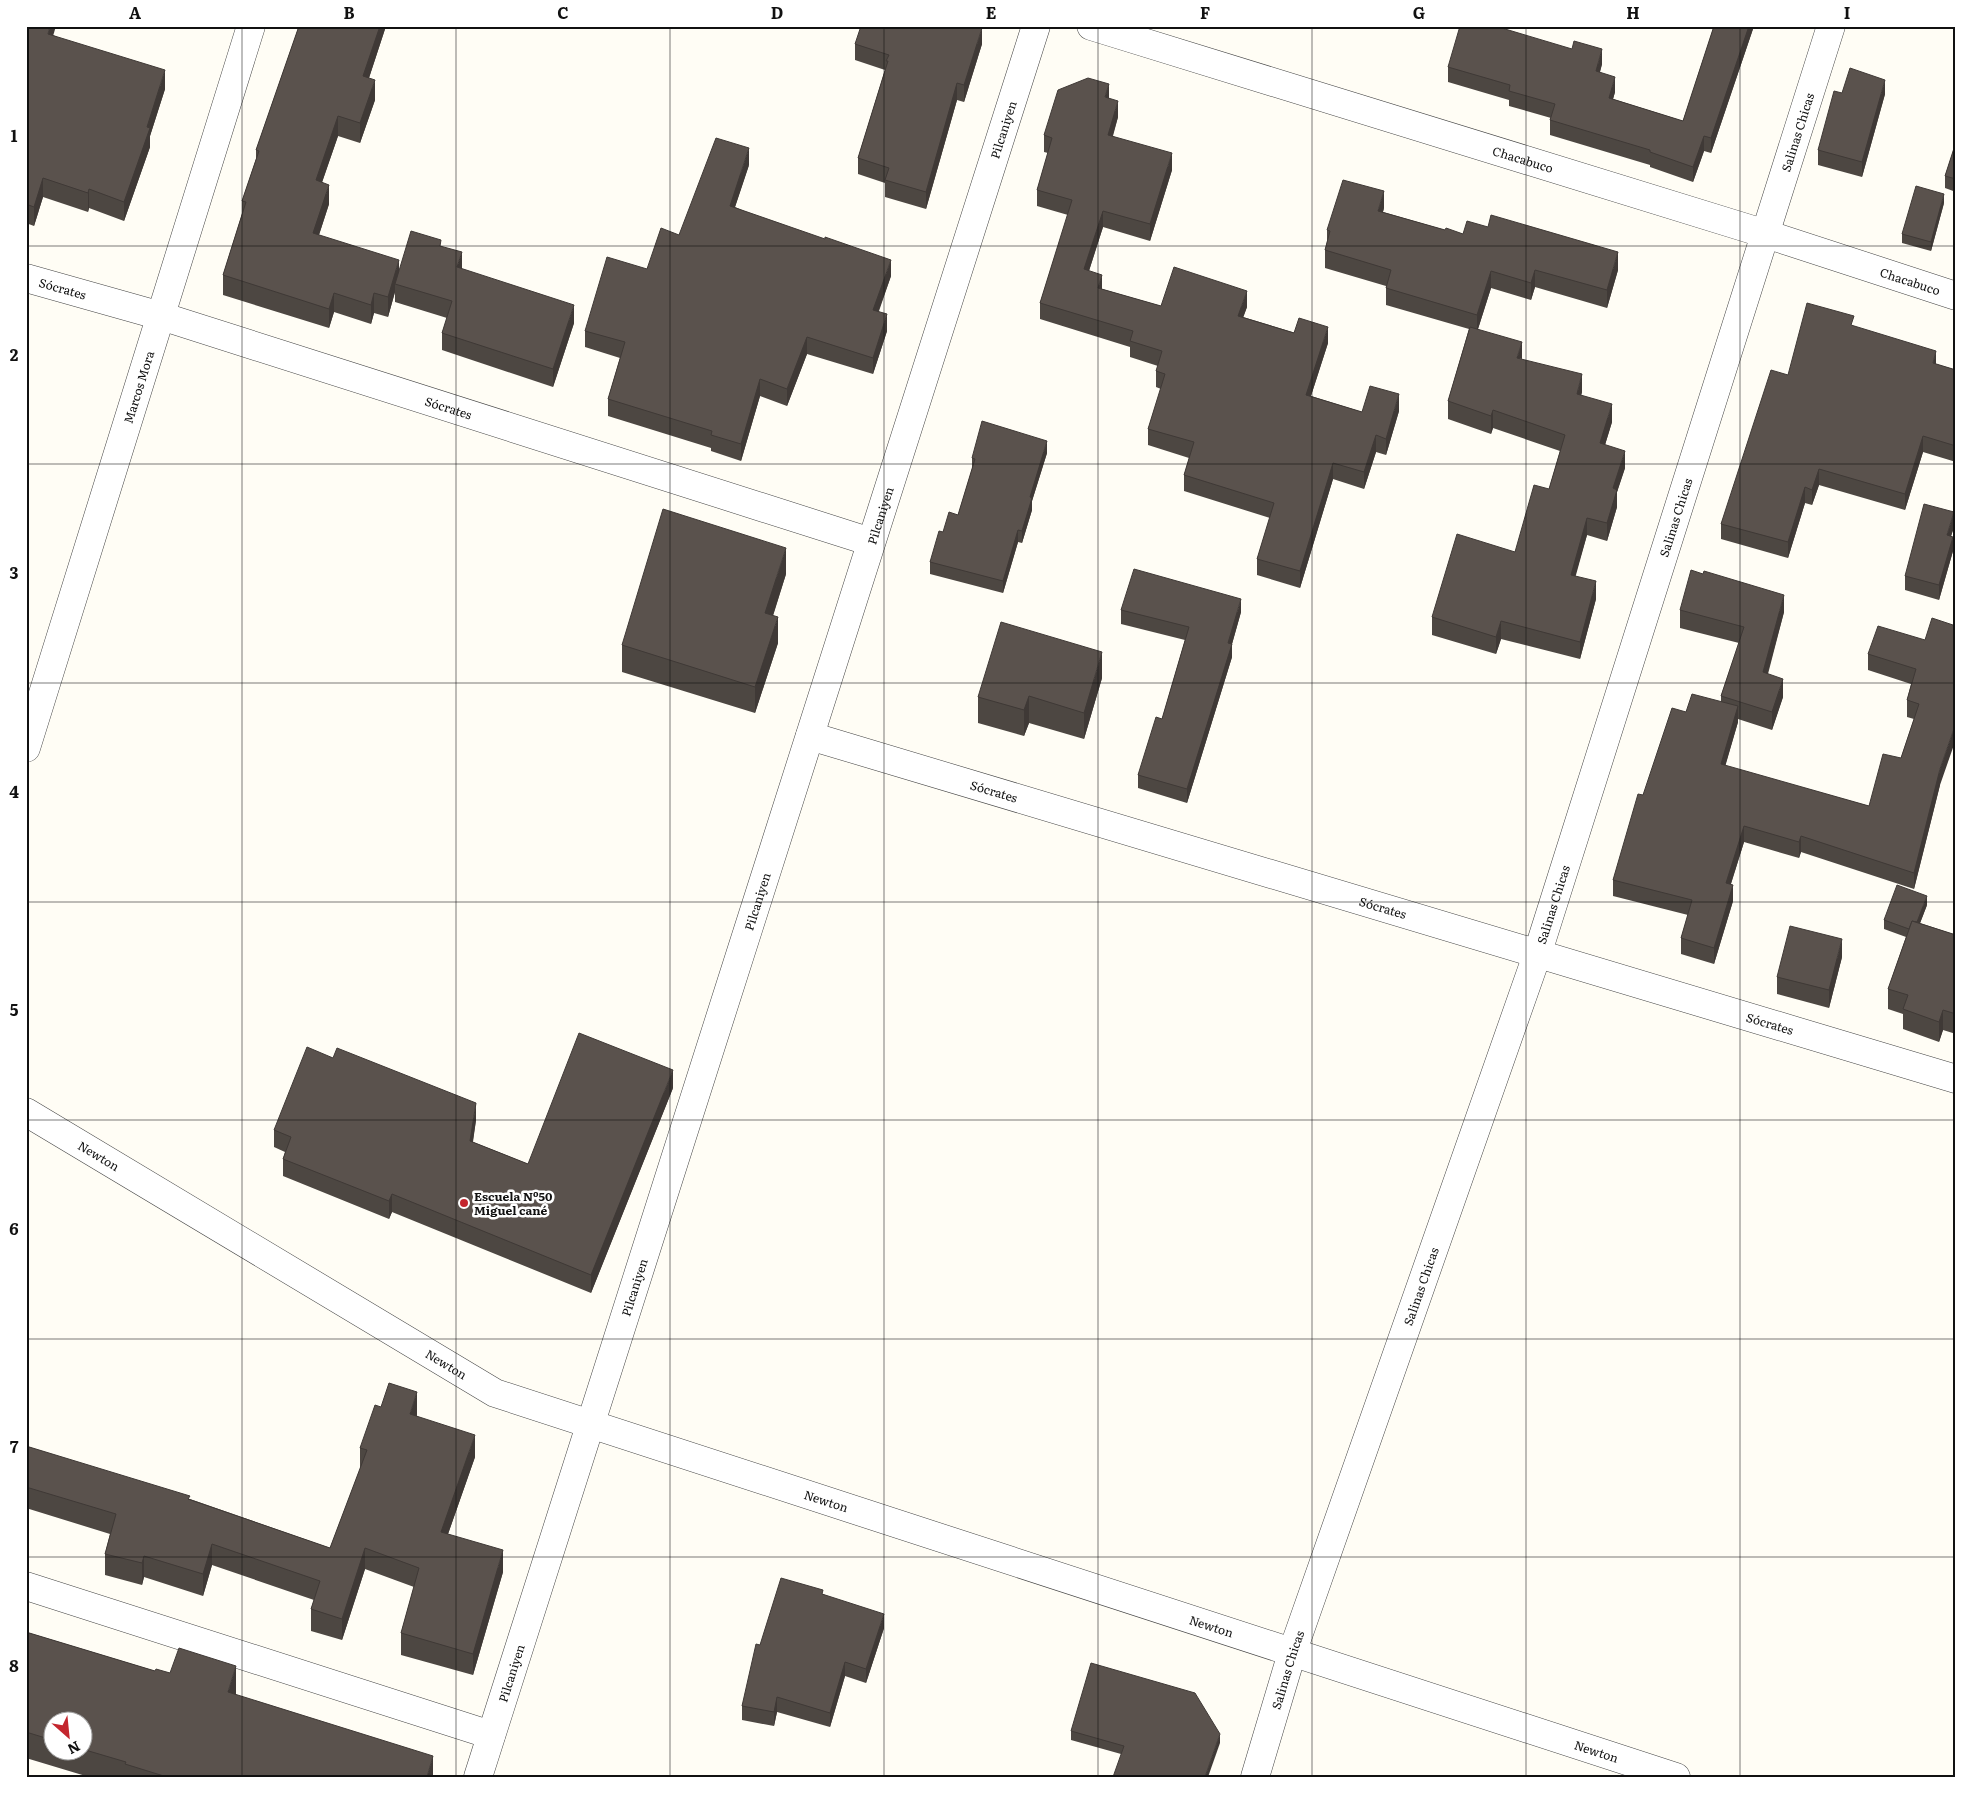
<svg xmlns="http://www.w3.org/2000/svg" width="1982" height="1803" viewBox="0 0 1982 1803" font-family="Literata,serif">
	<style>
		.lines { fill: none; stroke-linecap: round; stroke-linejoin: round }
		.minor-casing { stroke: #444; stroke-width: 29 }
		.minor { stroke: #fff; stroke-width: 28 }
		.wall { fill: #4d4742; fill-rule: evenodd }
		.shaded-wall { fill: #3f3936 }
		.building { fill: #5a524d; stroke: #3f3936 }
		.grid { fill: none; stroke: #111; stroke-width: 1; stroke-opacity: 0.55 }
		.poi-dot { fill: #c4262e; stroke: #fff; stroke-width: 2 }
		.labels { text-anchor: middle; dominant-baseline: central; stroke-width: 5; stroke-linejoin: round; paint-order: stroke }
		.street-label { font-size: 12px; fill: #111; stroke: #fff }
		.poi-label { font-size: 12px; font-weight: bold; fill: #111; stroke: #fff; text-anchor: start }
		.neatline { fill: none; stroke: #111; stroke-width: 2 }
		.grid-label { font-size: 16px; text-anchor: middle; font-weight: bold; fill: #111 }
	</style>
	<rect width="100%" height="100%" fill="#fffdf5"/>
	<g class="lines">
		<g class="minor-casing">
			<g id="minor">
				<path id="s1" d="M 1091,26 L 1766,234 L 1956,296"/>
				<path id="s2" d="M 26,278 L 161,316 L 871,542"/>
				<path id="s3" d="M 810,736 L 1956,1079"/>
				<path id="s4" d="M 26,748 L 251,26"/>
				<path id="s5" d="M 26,1112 L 495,1393 L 1676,1777"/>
				<path d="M 26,1586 L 491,1735"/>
				<path id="s6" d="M 478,1777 L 1036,26"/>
				<path id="s7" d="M 1255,1777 L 1292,1653 L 1537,955 L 1831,26"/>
			</g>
		</g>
		<use href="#minor" class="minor"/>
	</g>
	<g class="wall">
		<path d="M 26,26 L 53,35 L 165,89 L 150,136 L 150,147 L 124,221 L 89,208 L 88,212 L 43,197 L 34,226 L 26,223 Z"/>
		<path d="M 299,26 L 390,26 L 390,28 L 386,26 L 369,78 L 375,100 L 360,143 L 338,136 L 322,182 L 329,204 L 319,235 L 399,271 L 441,246 L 462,269 L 574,323 L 553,387 L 442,350 L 442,333 L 447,318 L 395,302 L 395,292 L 388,317 L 374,313 L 371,324 L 334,312 L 329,328 L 223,295 L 223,275 L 242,214 L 242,201 L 256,159 L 256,150 Z"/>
		<path d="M 1713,26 L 1754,26 L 1711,153 L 1704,151 L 1693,182 L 1650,167 L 1650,165 L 1550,135 L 1550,120 L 1551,118 L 1509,106 L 1509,100 L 1448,82 L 1448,67 L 1602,64 L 1600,72 L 1615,92 L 1613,99 L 1683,121 L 1713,29 Z"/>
		<path d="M 855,44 L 982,44 L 964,102 L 957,100 L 926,209 L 885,197 L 885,183 L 858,174 L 858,158 L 885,70 L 855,60 Z"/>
		<path d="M 1842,93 L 1885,94 L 1862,177 L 1818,165 L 1818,150 Z"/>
		<path d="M 1109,98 L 1118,117 L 1113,136 L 1172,170 L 1150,241 L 1103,227 L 1089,271 L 1102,289 L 1161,306 L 1247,307 L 1243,317 L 1328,343 L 1311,396 L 1362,412 L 1399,411 L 1386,455 L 1376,452 L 1364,489 L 1333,479 L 1300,588 L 1257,575 L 1257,559 L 1270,518 L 1184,491 L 1184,475 L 1189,458 L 1148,445 L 1148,429 L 1161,389 L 1156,387 L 1156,371 L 1158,366 L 1130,357 L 1130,347 L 1040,319 L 1040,303 L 1068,215 L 1037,206 L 1037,190 L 1048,153 L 1044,152 L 1044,135 Z"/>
		<path d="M 1956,142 L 1956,192 L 1945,188 L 1945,176 Z"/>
		<path d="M 749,165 L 735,207 L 891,276 L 879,311 L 887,331 L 873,374 L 807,354 L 787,406 L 760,396 L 741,461 L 711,451 L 711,448 L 608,416 L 608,399 L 620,358 L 585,347 L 585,331 L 647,269 L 679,235 Z"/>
		<path d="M 1944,203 L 1931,251 L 1902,243 L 1902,234 Z"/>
		<path d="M 1384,208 L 1383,212 L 1445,230 L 1618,270 L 1607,308 L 1535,287 L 1531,300 L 1491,288 L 1478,329 L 1522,360 L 1582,392 L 1581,395 L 1612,422 L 1605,445 L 1625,468 L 1617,492 L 1617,507 L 1607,541 L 1587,535 L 1575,576 L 1596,599 L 1580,659 L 1501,639 L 1496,654 L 1432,635 L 1432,617 L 1515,552 L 1549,489 L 1560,451 L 1493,428 L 1491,434 L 1448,419 L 1448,401 L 1469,329 L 1386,305 L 1386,286 L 1325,268 L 1325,250 L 1327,242 L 1327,230 Z"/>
		<path d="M 1854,326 L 1936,364 L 1956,370 L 1956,462 L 1923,452 L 1905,510 L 1819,485 L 1812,505 L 1805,503 L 1788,558 L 1721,539 L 1721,524 L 1788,375 Z"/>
		<path d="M 1047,453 L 1032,501 L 1032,510 L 1022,543 L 1018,542 L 1003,593 L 930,574 L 930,562 L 943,532 L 958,515 L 972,469 L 972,458 Z"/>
		<path d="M 1954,527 L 1951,536 L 1953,551 L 1939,600 L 1905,590 L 1905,576 Z"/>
		<path d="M 786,574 L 773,616 L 778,643 L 755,713 L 622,672 L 622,645 Z"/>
		<path d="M 1121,610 L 1241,612 L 1232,644 L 1232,657 L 1187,803 L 1138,788 L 1138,775 L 1162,719 L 1185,640 L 1121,624 Z"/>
		<path d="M 1680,610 L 1784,612 L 1768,674 L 1783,697 L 1772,730 L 1738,719 L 1738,722 L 1725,766 L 1869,806 L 1901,758 L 1914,719 L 1907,717 L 1907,700 L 1911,684 L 1868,670 L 1868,654 L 1925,640 L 1940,785 L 1914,889 L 1801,852 L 1799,858 L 1744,842 L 1731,884 L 1733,901 L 1714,964 L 1681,954 L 1681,938 L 1688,915 L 1613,896 L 1613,880 L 1643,795 L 1686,712 L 1721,702 L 1721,696 L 1739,643 L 1680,628 Z"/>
		<path d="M 1102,678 L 1084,739 L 1029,723 L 1024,736 L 978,723 L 978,697 Z"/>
		<path d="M 1927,905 L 1920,923 L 1956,935 L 1956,1034 L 1943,1030 L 1939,1042 L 1903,1029 L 1903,1014 L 1888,1009 L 1888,989 L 1906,937 L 1884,929 L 1884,920 Z"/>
		<path d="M 1842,957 L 1829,1008 L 1777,994 L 1777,977 Z"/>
		<path d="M 673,1088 L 591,1293 L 392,1212 L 389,1219 L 283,1176 L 283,1159 L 285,1152 L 274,1147 L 274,1130 L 476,1120 L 473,1142 L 528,1164 Z"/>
		<path d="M 381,1407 L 417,1414 L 417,1416 L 475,1457 L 448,1534 L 503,1572 L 473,1675 L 401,1655 L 401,1633 L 414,1587 L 365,1569 L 342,1640 L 311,1631 L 311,1609 L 314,1600 L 212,1565 L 203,1596 L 144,1577 L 142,1585 L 105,1575 L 105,1554 L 110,1534 L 26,1508 L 26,1446 L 190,1499 L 330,1548 L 360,1469 L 360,1448 Z"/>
		<path d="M 823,1594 L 884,1628 L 866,1683 L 845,1676 L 830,1727 L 777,1712 L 774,1726 L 742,1720 L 742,1706 L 760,1645 Z"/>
		<path d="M 26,1632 L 155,1671 L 170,1673 L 236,1692 L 236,1695 L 433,1777 L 89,1777 L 26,1758 ZM 52,1720 L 82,1720 L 82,1750 L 52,1750 Z"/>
		<path d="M 1071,1731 L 1220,1743 L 1121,1754 L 1071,1740 Z"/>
	</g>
	<g class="shaded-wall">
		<path d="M 50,26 L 56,26 L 48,53 L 48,34 Z"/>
		<path d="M 380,26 L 386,26 L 363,96 L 363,76 Z"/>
		<path d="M 1749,26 L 1754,26 L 1711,153 L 1711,138 Z"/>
		<path d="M 982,28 L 982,44 L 964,102 L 964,85 Z"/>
		<path d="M 1602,49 L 1602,64 L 1596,86 L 1596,71 Z"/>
		<path d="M 165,70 L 165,89 L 150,136 L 150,147 L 124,221 L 124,202 Z"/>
		<path d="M 1615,77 L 1615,92 L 1609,113 L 1609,98 Z"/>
		<path d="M 375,80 L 375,100 L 360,143 L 360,123 Z"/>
		<path d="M 1885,80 L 1885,94 L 1862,177 L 1862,162 Z"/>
		<path d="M 957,83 L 957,100 L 926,209 L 926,192 Z"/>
		<path d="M 1109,84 L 1109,101 L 1105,97 Z"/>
		<path d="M 1118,101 L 1118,117 L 1108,151 L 1108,135 Z"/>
		<path d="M 338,116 L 338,136 L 316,200 L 316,180 Z"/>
		<path d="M 1704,136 L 1704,151 L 1693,182 L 1693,167 Z"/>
		<path d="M 749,148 L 749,165 L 730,222 L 730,206 Z"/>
		<path d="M 1172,153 L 1172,170 L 1150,241 L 1150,224 Z"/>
		<path d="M 43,178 L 43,197 L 34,226 L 34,207 Z"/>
		<path d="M 329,185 L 329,204 L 313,253 L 313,233 Z"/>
		<path d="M 89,189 L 89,208 L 88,212 L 88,193 Z"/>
		<path d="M 1384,191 L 1384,208 L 1378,228 L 1378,211 Z"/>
		<path d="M 1944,194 L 1944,203 L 1931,251 L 1931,242 Z"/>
		<path d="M 1103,211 L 1103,227 L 1084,286 L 1084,269 Z"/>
		<path d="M 462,252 L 462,270 L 457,267 Z"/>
		<path d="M 1618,252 L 1618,270 L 1607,308 L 1607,290 Z"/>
		<path d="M 399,260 L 399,280 L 395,284 L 395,292 L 388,317 L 388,297 Z"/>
		<path d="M 891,260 L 891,276 L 873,326 L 873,310 Z"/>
		<path d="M 1535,270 L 1535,287 L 1531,300 L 1531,283 Z"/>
		<path d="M 1491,271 L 1491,288 L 1477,332 L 1477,315 Z"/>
		<path d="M 1102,275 L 1102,291 L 1098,288 Z"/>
		<path d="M 1247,291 L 1247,307 L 1238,332 L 1238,316 Z"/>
		<path d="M 334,293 L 334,312 L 329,328 L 329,309 Z"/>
		<path d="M 374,293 L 374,313 L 371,324 L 371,305 Z"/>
		<path d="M 574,305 L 574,323 L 553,387 L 553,369 Z"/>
		<path d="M 887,314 L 887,331 L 873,374 L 873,358 Z"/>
		<path d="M 1328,327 L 1328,343 L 1306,411 L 1306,395 Z"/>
		<path d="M 807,337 L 807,354 L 787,406 L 787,389 Z"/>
		<path d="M 1522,342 L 1522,359 L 1517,358 Z"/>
		<path d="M 1936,351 L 1936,367 L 1933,363 Z"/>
		<path d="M 1582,374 L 1582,392 L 1577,411 L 1577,394 Z"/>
		<path d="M 760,379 L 760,396 L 741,461 L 741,444 Z"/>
		<path d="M 1399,394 L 1399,411 L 1386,455 L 1386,439 Z"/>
		<path d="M 1612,404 L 1612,422 L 1600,461 L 1600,443 Z"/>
		<path d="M 1493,410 L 1493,428 L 1491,434 L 1491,416 Z"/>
		<path d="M 1376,435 L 1376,452 L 1364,489 L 1364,472 Z"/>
		<path d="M 1923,436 L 1923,452 L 1905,510 L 1905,494 Z"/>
		<path d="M 1047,441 L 1047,453 L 1032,501 L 1032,510 L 1022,543 L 1022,531 L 1030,497 Z"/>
		<path d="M 1625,451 L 1625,468 L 1617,492 L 1617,507 L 1607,541 L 1607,523 L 1613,488 Z"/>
		<path d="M 1333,463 L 1333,479 L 1300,588 L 1300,571 Z"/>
		<path d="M 1819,469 L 1819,485 L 1812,505 L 1812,490 Z"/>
		<path d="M 1805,487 L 1805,503 L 1788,558 L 1788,542 Z"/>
		<path d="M 1954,512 L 1954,527 L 1947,549 L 1947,535 Z"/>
		<path d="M 1587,518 L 1587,535 L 1571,593 L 1571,575 Z"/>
		<path d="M 1018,530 L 1018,542 L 1003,593 L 1003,581 Z"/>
		<path d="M 1953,537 L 1953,551 L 1939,600 L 1939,585 Z"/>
		<path d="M 786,548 L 786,574 L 765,640 L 765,613 Z"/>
		<path d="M 1596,581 L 1596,599 L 1580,659 L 1580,642 Z"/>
		<path d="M 1784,595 L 1784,612 L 1763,690 L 1763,672 Z"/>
		<path d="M 1241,599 L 1241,612 L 1232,644 L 1232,657 L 1187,803 L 1187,789 Z"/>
		<path d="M 778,617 L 778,643 L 755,713 L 755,687 Z"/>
		<path d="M 1501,621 L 1501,639 L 1496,654 L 1496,637 Z"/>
		<path d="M 1102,652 L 1102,678 L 1084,739 L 1084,713 Z"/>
		<path d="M 1783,679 L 1783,697 L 1772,730 L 1772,712 Z"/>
		<path d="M 1029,696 L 1029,723 L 1024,736 L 1024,710 Z"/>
		<path d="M 1738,706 L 1738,722 L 1721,781 L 1721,764 Z"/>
		<path d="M 1956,723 L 1956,739 L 1940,785 L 1914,889 L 1914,873 L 1940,769 Z"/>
		<path d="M 1744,826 L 1744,842 L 1726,899 L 1726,883 Z"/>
		<path d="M 1801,836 L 1801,852 L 1799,858 L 1799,842 Z"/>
		<path d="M 1733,885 L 1733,901 L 1714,964 L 1714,948 Z"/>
		<path d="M 1927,896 L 1927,905 L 1914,939 L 1914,930 Z"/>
		<path d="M 1842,939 L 1842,957 L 1829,1008 L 1829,990 Z"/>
		<path d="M 1943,1010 L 1943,1030 L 1939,1042 L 1939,1022 Z"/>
		<path d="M 673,1070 L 673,1088 L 591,1293 L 591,1275 Z"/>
		<path d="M 476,1103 L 476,1120 L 470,1159 L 470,1141 Z"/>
		<path d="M 392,1194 L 392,1212 L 389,1219 L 389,1201 Z"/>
		<path d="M 417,1392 L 417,1414 L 410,1436 L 410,1414 Z"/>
		<path d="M 475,1435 L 475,1457 L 441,1554 L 441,1532 Z"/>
		<path d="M 212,1544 L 212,1565 L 203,1596 L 203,1574 Z"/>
		<path d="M 365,1548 L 365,1569 L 342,1640 L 342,1619 Z"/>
		<path d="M 503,1550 L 503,1572 L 473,1675 L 473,1654 Z"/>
		<path d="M 144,1556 L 144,1577 L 142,1585 L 142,1563 Z"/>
		<path d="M 884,1614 L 884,1628 L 866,1683 L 866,1669 Z"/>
		<path d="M 845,1662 L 845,1676 L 830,1727 L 830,1713 Z"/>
		<path d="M 236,1666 L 236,1692 L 228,1718 L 228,1692 Z"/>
		<path d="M 777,1697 L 777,1712 L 774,1726 L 774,1712 Z"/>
		<path d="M 1220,1734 L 1220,1743 L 1208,1777 L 1205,1777 Z"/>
		<path d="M 433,1756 L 433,1777 L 427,1777 Z"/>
	</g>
	<g class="building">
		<path d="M 26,26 L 50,26 L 48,34 L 165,70 L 147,127 L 150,128 L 124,202 L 89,189 L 88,193 L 43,178 L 34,207 L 26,204 Z"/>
		<path d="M 299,26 L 380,26 L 363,76 L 375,80 L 360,123 L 338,116 L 316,180 L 329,185 L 313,233 L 399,260 L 388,297 L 374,293 L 371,305 L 334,293 L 329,309 L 223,275 L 246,202 L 242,201 L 259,151 L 256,150 Z"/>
		<path d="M 861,26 L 976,26 L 982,28 L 964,85 L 957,83 L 926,192 L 885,180 L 889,168 L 858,158 L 888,61 L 886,61 L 889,55 L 855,44 Z"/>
		<path d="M 1460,26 L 1495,26 L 1572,49 L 1574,41 L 1602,49 L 1596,71 L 1615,77 L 1609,98 L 1683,121 L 1714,26 L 1749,26 L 1711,138 L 1704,136 L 1693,167 L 1650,152 L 1650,150 L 1550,120 L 1555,104 L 1509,91 L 1510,85 L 1448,67 Z"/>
		<path d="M 1850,68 L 1885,80 L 1862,162 L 1818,150 L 1834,91 L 1842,93 Z"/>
		<path d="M 1088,78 L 1109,84 L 1105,97 L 1118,101 L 1108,135 L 1172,153 L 1150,224 L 1103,211 L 1084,269 L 1102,275 L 1098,288 L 1161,306 L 1174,267 L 1247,291 L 1238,316 L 1294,333 L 1299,318 L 1328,327 L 1306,395 L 1362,412 L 1370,386 L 1399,394 L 1386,439 L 1376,435 L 1364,472 L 1333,463 L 1300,571 L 1257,559 L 1274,503 L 1184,475 L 1194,442 L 1148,429 L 1165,374 L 1156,371 L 1162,351 L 1130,341 L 1133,331 L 1040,303 L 1072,200 L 1037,190 L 1052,138 L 1044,135 L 1058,90 Z"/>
		<path d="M 716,138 L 749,148 L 730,206 L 825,239 L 825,237 L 891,260 L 873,310 L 887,314 L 873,358 L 807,337 L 787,389 L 760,379 L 741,444 L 711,435 L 712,431 L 608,399 L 625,342 L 585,331 L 607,257 L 647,269 L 661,228 L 679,235 Z"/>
		<path d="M 1956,142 L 1956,179 L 1945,176 Z"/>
		<path d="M 1343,180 L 1384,191 L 1378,211 L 1445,230 L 1446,228 L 1463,234 L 1467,221 L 1488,227 L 1491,215 L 1618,252 L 1607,290 L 1535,270 L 1531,283 L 1491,271 L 1477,315 L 1386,288 L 1391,270 L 1325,250 L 1330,231 L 1327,230 Z"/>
		<path d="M 1916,186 L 1944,194 L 1931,242 L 1902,234 Z"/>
		<path d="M 411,231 L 441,240 L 440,246 L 462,252 L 457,267 L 574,305 L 553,369 L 442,333 L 452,301 L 395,284 Z"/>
		<path d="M 1807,303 L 1854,316 L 1851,325 L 1936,351 L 1933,363 L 1956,370 L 1956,446 L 1923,436 L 1905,494 L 1819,469 L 1812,490 L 1805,487 L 1788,542 L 1721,524 L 1771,370 L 1788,375 Z"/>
		<path d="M 1470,327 L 1522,342 L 1517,358 L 1582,374 L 1577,394 L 1612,404 L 1600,443 L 1625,451 L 1613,488 L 1617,490 L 1607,523 L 1587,518 L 1571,575 L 1596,581 L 1580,642 L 1501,621 L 1496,637 L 1432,617 L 1457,534 L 1515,552 L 1534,485 L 1549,489 L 1565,435 L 1493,410 L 1491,416 L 1448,401 Z"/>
		<path d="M 982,421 L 1047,441 L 1030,497 L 1032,498 L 1022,531 L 1018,530 L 1003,581 L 930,562 L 939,531 L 943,532 L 949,512 L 958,515 L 975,459 L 972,458 Z"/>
		<path d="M 1924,504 L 1954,512 L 1947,535 L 1953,537 L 1939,585 L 1905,576 Z"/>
		<path d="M 663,509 L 786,548 L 765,613 L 778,617 L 755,687 L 622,645 Z"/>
		<path d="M 1134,569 L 1241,599 L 1228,643 L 1232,644 L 1187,789 L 1138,775 L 1156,717 L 1162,719 L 1189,627 L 1121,610 Z"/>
		<path d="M 1691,570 L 1703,574 L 1704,571 L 1784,595 L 1763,672 L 1783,679 L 1772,712 L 1721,696 L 1744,627 L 1680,610 Z"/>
		<path d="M 1932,618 L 1956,626 L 1956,723 L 1940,769 L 1914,873 L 1801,836 L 1799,842 L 1744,826 L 1726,883 L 1733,885 L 1714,948 L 1681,938 L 1692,900 L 1613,880 L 1638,794 L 1643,795 L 1672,708 L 1686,712 L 1692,694 L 1738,706 L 1721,764 L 1869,806 L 1883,754 L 1901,758 L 1919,704 L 1907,700 L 1916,669 L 1868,654 L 1878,626 L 1925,640 Z"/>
		<path d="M 1001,622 L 1102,652 L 1084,713 L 1029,696 L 1024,710 L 978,697 Z"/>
		<path d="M 1897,885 L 1927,896 L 1917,922 L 1912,921 L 1909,929 L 1884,920 Z"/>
		<path d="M 1912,921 L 1956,935 L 1956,1014 L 1943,1010 L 1939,1022 L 1903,1009 L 1908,995 L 1888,989 Z"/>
		<path d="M 1790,926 L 1842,939 L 1829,990 L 1777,977 Z"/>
		<path d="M 579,1033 L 673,1070 L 591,1275 L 392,1194 L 389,1201 L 283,1159 L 291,1137 L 274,1130 L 307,1047 L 333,1058 L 337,1048 L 476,1103 L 470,1141 L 528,1164 Z"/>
		<path d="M 389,1383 L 417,1392 L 410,1414 L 475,1435 L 441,1532 L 503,1550 L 473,1654 L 401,1633 L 419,1568 L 365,1548 L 342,1619 L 311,1609 L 320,1581 L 212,1544 L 203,1574 L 144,1556 L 142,1563 L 105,1554 L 116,1514 L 26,1487 L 26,1446 L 190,1496 L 188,1499 L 330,1548 L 367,1450 L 360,1448 L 375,1405 L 381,1407 Z"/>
		<path d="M 781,1578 L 823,1590 L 822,1594 L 884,1614 L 866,1669 L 845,1662 L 830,1713 L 777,1697 L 774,1712 L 742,1706 L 756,1644 L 760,1645 Z"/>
		<path d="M 26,1632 L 155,1671 L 156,1669 L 170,1673 L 179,1648 L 236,1666 L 228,1692 L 433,1756 L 427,1777 L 167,1777 L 125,1764 L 126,1762 L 82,1749 L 82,1720 L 52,1720 L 52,1740 L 26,1732 Z"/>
		<path d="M 1091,1663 L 1195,1693 L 1220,1734 L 1205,1777 L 1113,1777 L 1124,1746 L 1071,1731 Z"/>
	</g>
	<path class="grid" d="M 242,26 L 242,1777M 456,26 L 456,1777M 670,26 L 670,1777M 884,26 L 884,1777M 1098,26 L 1098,1777M 1312,26 L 1312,1777M 1526,26 L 1526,1777M 1740,26 L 1740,1777M 26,246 L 1956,246M 26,464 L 1956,464M 26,683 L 1956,683M 26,902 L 1956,902M 26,1120 L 1956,1120M 26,1339 L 1956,1339M 26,1557 L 1956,1557"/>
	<circle class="poi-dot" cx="464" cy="1203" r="5"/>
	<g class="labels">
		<g class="street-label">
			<text stroke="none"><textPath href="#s6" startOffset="1729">Pilcaniyen</textPath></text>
			<text stroke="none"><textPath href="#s7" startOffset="1732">Salinas Chicas</textPath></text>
			<text stroke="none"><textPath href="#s1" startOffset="452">Chacabuco</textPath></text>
			<text stroke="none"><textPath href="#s1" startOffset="858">Chacabuco</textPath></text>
			<text stroke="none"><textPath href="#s2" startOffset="38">Sócrates</textPath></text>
			<text stroke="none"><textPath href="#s4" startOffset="378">Marcos Mora</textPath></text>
			<text stroke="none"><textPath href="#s2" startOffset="442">Sócrates</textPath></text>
			<text stroke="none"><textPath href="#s6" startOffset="1324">Pilcaniyen</textPath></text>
			<text stroke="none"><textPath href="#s7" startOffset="1328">Salinas Chicas</textPath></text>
			<text stroke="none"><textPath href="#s3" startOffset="192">Sócrates</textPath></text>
			<text stroke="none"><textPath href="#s6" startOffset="919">Pilcaniyen</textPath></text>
			<text stroke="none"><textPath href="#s7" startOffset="922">Salinas Chicas</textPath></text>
			<text stroke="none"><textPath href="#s3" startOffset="598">Sócrates</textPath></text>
			<text stroke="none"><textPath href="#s3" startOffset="1002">Sócrates</textPath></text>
			<text stroke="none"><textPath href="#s5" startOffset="85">Newton</textPath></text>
			<text stroke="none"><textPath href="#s6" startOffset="514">Pilcaniyen</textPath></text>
			<text stroke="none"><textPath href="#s7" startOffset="518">Salinas Chicas</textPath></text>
			<text stroke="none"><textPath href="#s5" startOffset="490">Newton</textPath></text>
			<text stroke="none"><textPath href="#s5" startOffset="895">Newton</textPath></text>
			<text stroke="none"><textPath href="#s5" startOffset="1300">Newton</textPath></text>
			<text stroke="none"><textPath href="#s7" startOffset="112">Salinas Chicas</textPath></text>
			<text stroke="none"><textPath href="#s6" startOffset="109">Pilcaniyen</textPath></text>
			<text stroke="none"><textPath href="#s5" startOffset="1705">Newton</textPath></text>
		</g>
		<g class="poi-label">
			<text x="474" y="1196">Escuela Nº50<tspan x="474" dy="14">Miguel cané</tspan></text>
		</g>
	</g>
	<rect width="1982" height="1803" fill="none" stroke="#ffffff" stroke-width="55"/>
	<g transform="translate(68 1736) rotate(153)"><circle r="24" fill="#ffffff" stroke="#a0a0a0"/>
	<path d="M0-4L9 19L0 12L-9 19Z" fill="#c4262e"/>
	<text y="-8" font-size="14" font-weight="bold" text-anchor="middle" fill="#111111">N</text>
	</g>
	<rect x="28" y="28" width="1926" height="1748" class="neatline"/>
	<g class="grid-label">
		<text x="135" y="19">A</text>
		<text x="349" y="19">B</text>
		<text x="563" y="19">C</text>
		<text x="777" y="19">D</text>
		<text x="991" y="19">E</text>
		<text x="1205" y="19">F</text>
		<text x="1419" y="19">G</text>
		<text x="1633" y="19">H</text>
		<text x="1847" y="19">I</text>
		<text x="14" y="142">1</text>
		<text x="14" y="361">2</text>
		<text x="14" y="579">3</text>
		<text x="14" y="798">4</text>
		<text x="14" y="1016">5</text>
		<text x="14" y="1235">6</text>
		<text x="14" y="1453">7</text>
		<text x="14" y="1672">8</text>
	</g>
</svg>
